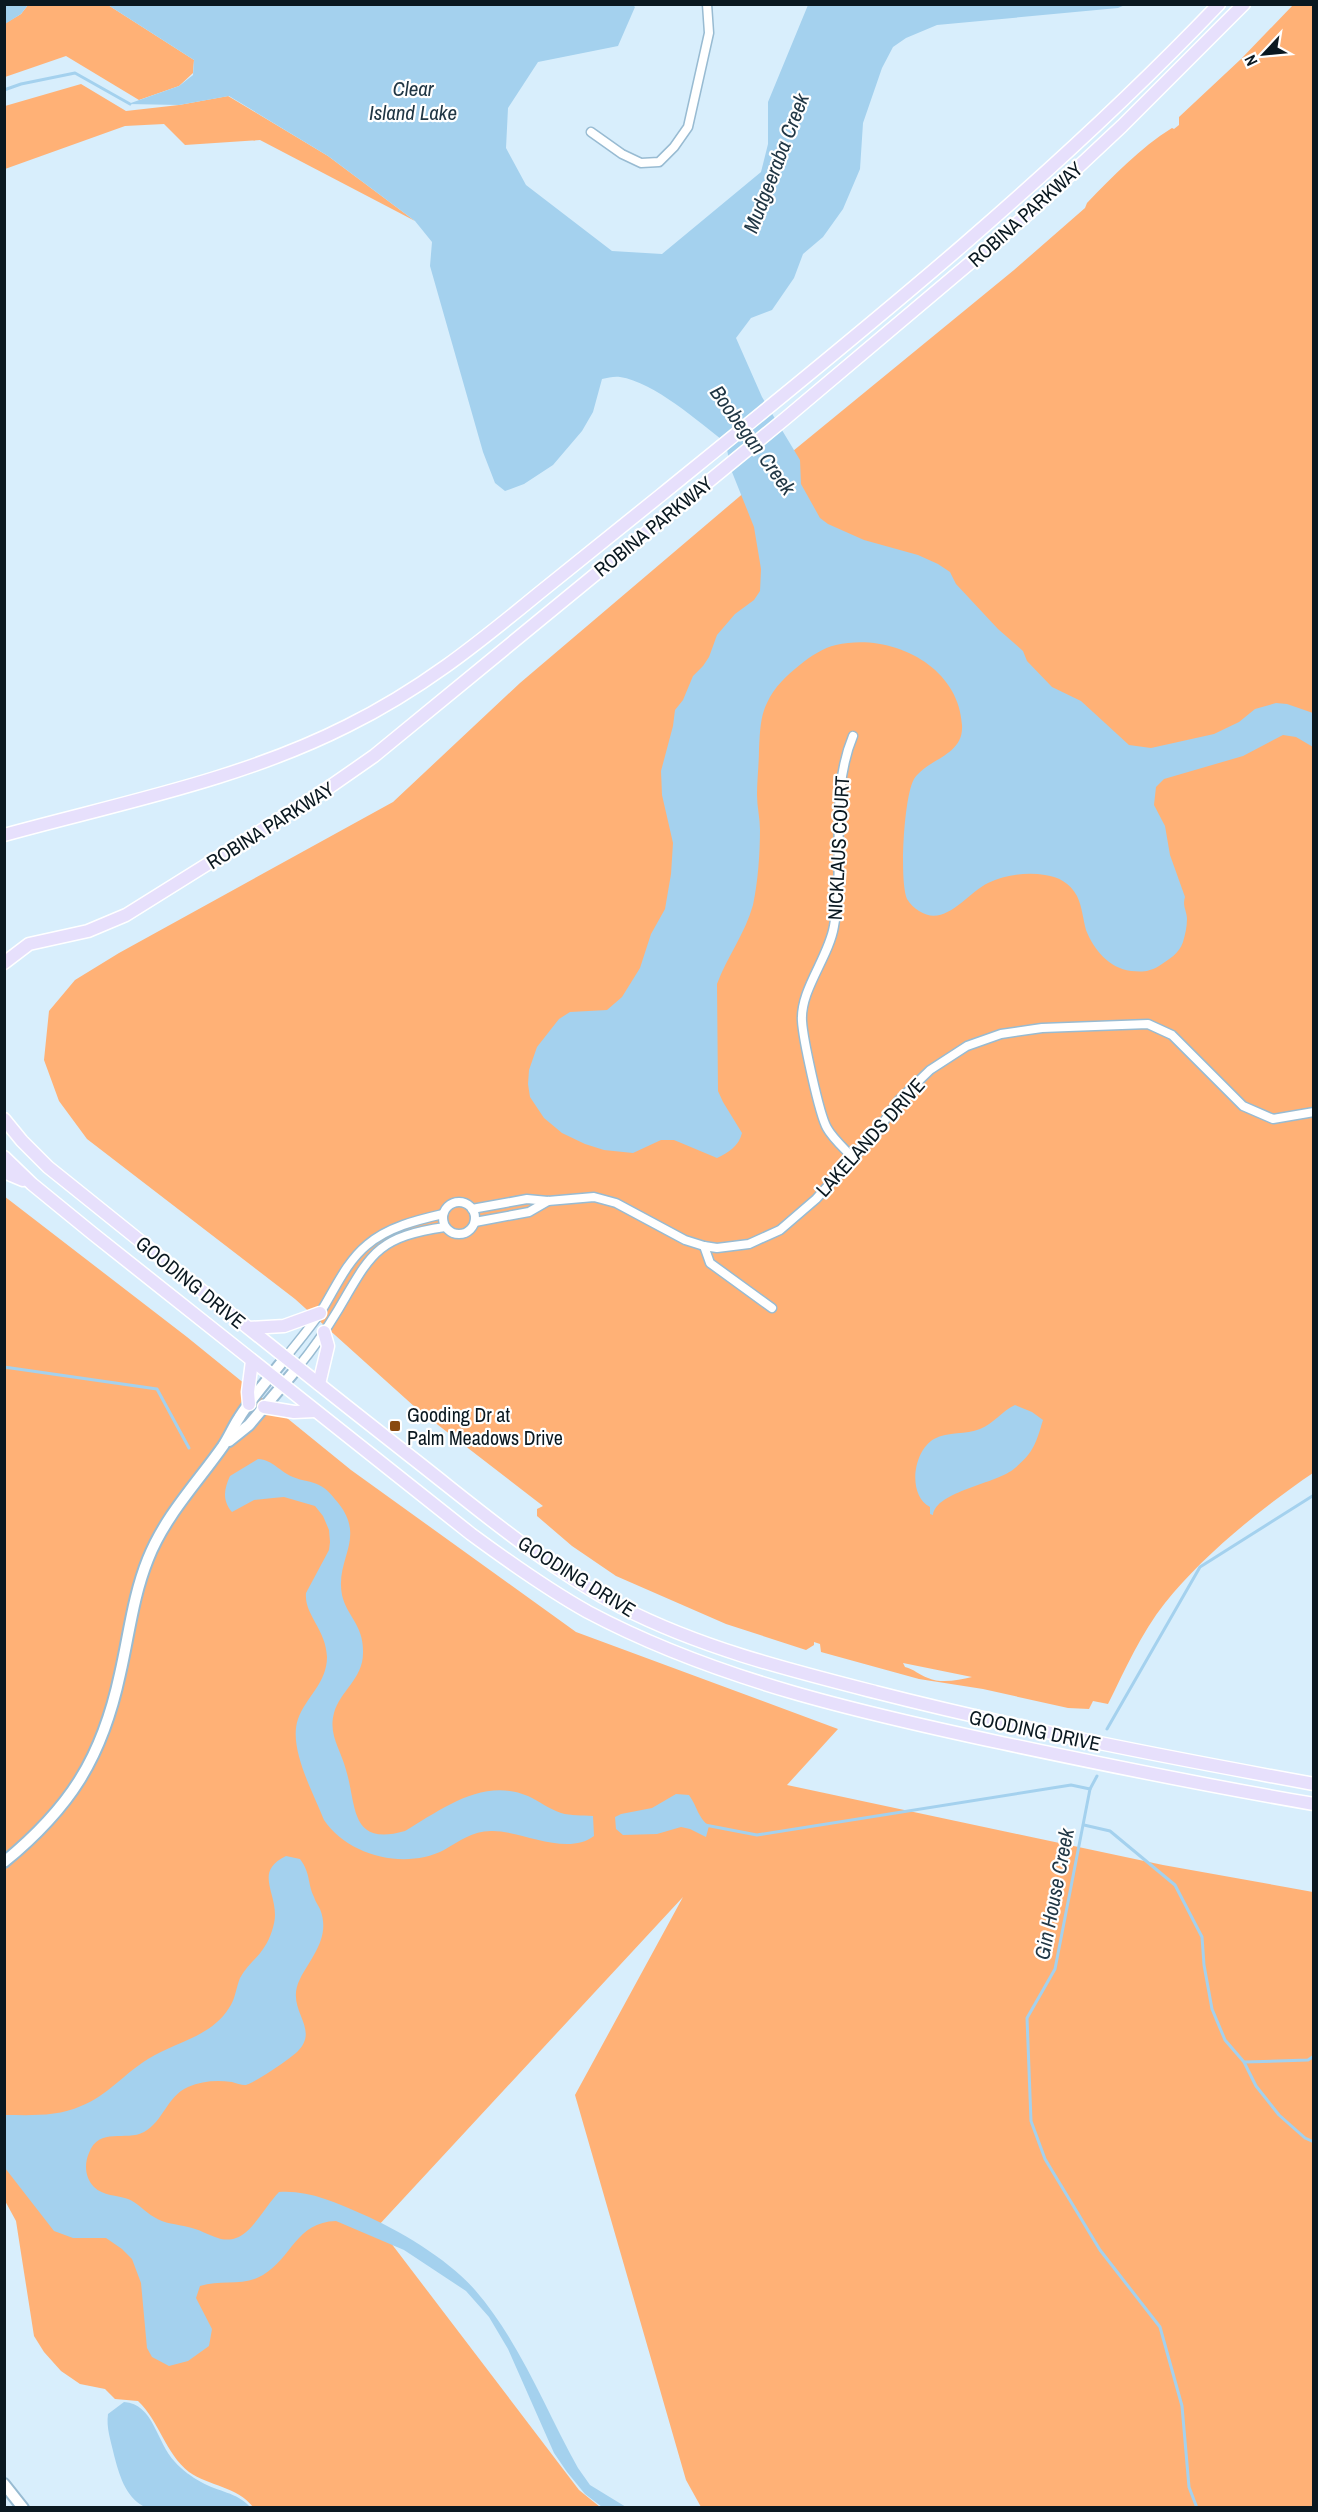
<svg xmlns="http://www.w3.org/2000/svg" width="1318" height="2512" viewBox="0 0 1318 2512" font-family="'Archivo Narrow',sans-serif">
	<style>
		.green { fill: #ffb176; fill-rule: evenodd }
		.water { fill: #a4d1ee }
		.lines { fill: none; stroke-linecap: round; stroke-linejoin: round }
		.stream { stroke: #a4d1ee; stroke-width: 3 }
		.minor-casing { stroke: #98bbd2; stroke-width: 11 }
		.tertiary-casing { stroke: #98bbd2; stroke-width: 14 }
		.primary-casing { stroke: #fff; stroke-width: 15 }
		.minor { stroke: #fff; stroke-width: 8 }
		.tertiary { stroke: #fff; stroke-width: 10 }
		.primary { stroke: #e7e0fc; stroke-width: 12 }
		.poi-dot { fill: #894a0f; stroke: #fff; stroke-width: 2 }
		.labels { text-anchor: middle; dominant-baseline: central; stroke-width: 4.5; stroke-linejoin: round; paint-order: stroke }
		.street-label { font-size: 20px; fill: #0a1820; stroke: #fff }
		.poi-label { font-size: 20px; fill: #0a1820; stroke: #fff; text-anchor: start }
		.water-label { font-size: 21px; font-style: italic; fill: #213745; stroke: #fff }
	</style>
	<rect width="100%" height="100%" fill="#d8eefc"/>
	<g class="green">
		<path d="M 28,5 L 108,5 L 194,60 L 193,73 L 179,86 L 139,100 L 66,56 L 5,77 L 4,24 L 21,14 Z"/>
		<path d="M 1293,5 L 1313,5 L 1313,1473 C 1264,1506 1202,1556 1165,1603 C 1141,1633 1125,1670 1108,1704 L 1093,1701 L 1089,1709 L 1068,1708 L 983,1689 L 919,1679 L 821,1652 L 820,1644 L 814,1642 L 814,1645 L 806,1650 L 726,1624 L 616,1576 L 572,1546 L 537,1516 L 537,1509 L 543,1506 L 416,1408 L 295,1299 L 87,1139 L 59,1101 L 44,1060 L 49,1011 L 75,980 L 119,953 L 393,802 L 520,683 L 793,451 L 1014,270 L 1085,208 L 1087,203 C 1113,176 1140,148 1172,128 L 1174,129 L 1179,125 L 1179,117 L 1241,59 ZM 903,1663 L 972,1677 C 958,1680 942,1684 928,1678 C 919,1675 914,1669 905,1667 Z"/>
		<path d="M 81,84 L 126,111 L 179,105 L 228,96 L 328,156 L 415,221 L 260,140 L 185,145 L 164,124 L 125,126 L 5,169 L 5,106 Z"/>
		<path d="M 4,1196 L 187,1337 L 351,1470 L 576,1632 L 838,1729 L 787,1785 L 1163,1865 L 1313,1892 L 1313,2507 L 701,2507 L 686,2480 L 575,2095 L 683,1897 L 378,2226 L 579,2490 L 600,2507 L 253,2507 C 238,2487 209,2486 189,2472 C 165,2453 160,2422 138,2401 L 115,2399 L 105,2389 L 80,2384 L 61,2371 L 44,2352 L 34,2336 L 16,2221 L 4,2199 Z"/>
	</g>
	<g class="water">
		<path d="M 5,4 L 28,4 L 28,5 L 21,14 L 5,24 Z"/>
		<path d="M 108,5 L 633,5 L 635,7 L 618,46 L 538,62 L 508,108 L 506,148 L 526,185 L 612,251 L 662,254 L 761,172 L 768,144 L 768,102 L 808,5 L 1125,5 L 1118,8 L 937,25 L 906,38 L 893,47 L 882,68 L 863,123 L 860,169 L 843,209 L 823,237 L 803,254 L 794,278 L 772,310 L 751,318 L 736,338 L 762,397 L 800,460 L 801,484 L 820,518 L 828,524 L 864,540 L 918,555 L 938,564 L 950,572 L 956,584 L 998,629 L 1023,651 L 1027,661 L 1052,687 L 1081,701 L 1129,745 L 1151,748 L 1214,734 L 1239,722 L 1255,709 L 1276,703 L 1287,704 L 1313,713 L 1313,747 L 1296,737 L 1283,735 L 1243,756 L 1164,779 L 1156,787 L 1154,805 L 1165,826 L 1170,855 L 1185,897 C 1182,906 1187,911 1187,919 C 1187,927 1185,935 1183,942 C 1179,954 1169,959 1159,966 C 1149,972 1142,972 1131,971 C 1109,968 1094,950 1086,930 C 1083,919 1082,906 1077,896 C 1070,883 1059,877 1045,875 C 1026,872 1005,875 988,883 C 966,894 945,928 919,911 C 914,908 910,904 907,899 C 899,881 904,796 914,779 C 928,758 964,756 962,725 C 959,665 890,632 836,645 C 823,648 811,656 801,664 C 787,675 774,687 767,703 C 760,717 760,733 759,749 C 759,764 757,780 757,795 C 757,807 760,818 760,830 C 760,853 758,882 753,905 C 745,934 727,957 717,984 L 718,1091 L 723,1102 L 742,1133 C 739,1146 728,1153 717,1158 L 674,1140 L 661,1140 L 633,1153 L 604,1150 L 585,1144 L 562,1133 L 544,1118 L 530,1097 L 528,1084 L 529,1070 L 537,1047 L 559,1019 L 570,1012 L 607,1010 L 622,997 L 640,968 L 651,934 L 665,909 L 671,874 L 673,843 L 662,795 L 661,771 L 673,726 L 675,710 L 683,700 L 693,676 L 703,666 L 709,657 L 717,635 L 735,614 L 754,600 L 760,591 L 761,569 L 754,527 L 730,467 L 726,443 C 699,422 654,382 620,377 C 614,376 608,378 602,379 L 593,412 L 582,431 L 553,465 L 524,484 L 505,491 L 495,483 L 483,452 L 430,266 L 432,242 L 415,221 L 328,156 L 229,96 L 179,105 L 128,104 L 179,86 L 193,75 L 194,60 Z"/>
		<path d="M 1015,1405 L 1032,1412 L 1043,1420 C 1036,1443 1034,1452 1015,1468 C 997,1484 936,1491 933,1515 L 930,1514 L 930,1507 C 907,1495 913,1451 934,1439 C 948,1431 966,1435 980,1429 C 993,1424 1002,1411 1015,1405 Z"/>
		<path d="M 258,1459 C 273,1460 280,1472 293,1477 C 302,1481 312,1481 319,1485 C 328,1489 333,1497 339,1504 C 366,1539 335,1559 342,1595 C 347,1617 364,1625 363,1653 C 363,1679 340,1691 334,1713 C 328,1735 341,1750 346,1770 C 357,1805 349,1847 405,1831 C 442,1809 483,1777 528,1796 C 539,1801 549,1809 561,1813 C 571,1816 582,1815 593,1816 L 594,1836 C 566,1857 521,1830 491,1831 C 472,1831 460,1841 444,1850 C 405,1870 348,1856 324,1820 C 313,1792 288,1748 298,1719 C 306,1697 327,1683 327,1657 C 326,1629 304,1615 306,1593 L 329,1550 L 330,1542 L 329,1530 L 323,1516 L 315,1506 L 284,1497 L 273,1498 L 254,1500 L 232,1512 C 222,1500 224,1489 230,1476 Z"/>
		<path d="M 676,1794 L 689,1795 C 697,1806 698,1818 709,1826 L 706,1837 L 690,1829 L 681,1827 L 657,1834 L 623,1835 L 616,1829 L 615,1817 L 621,1814 L 652,1808 Z"/>
		<path d="M 286,1856 L 300,1859 C 311,1874 307,1882 314,1897 C 315,1901 318,1905 320,1909 C 331,1937 312,1956 300,1979 C 284,2010 321,2027 298,2051 C 293,2057 252,2085 245,2085 C 241,2085 236,2083 232,2082 C 216,2080 202,2081 188,2087 C 166,2097 164,2121 144,2132 C 126,2142 99,2126 89,2153 C 84,2164 85,2178 94,2187 C 103,2196 117,2195 128,2199 C 137,2202 145,2212 154,2217 C 164,2224 177,2224 188,2227 C 199,2229 208,2235 218,2238 C 223,2240 231,2240 236,2238 C 253,2232 266,2205 279,2192 C 309,2190 334,2202 362,2214 C 399,2230 448,2259 475,2290 C 520,2342 545,2409 578,2468 L 590,2485 L 626,2507 L 602,2507 L 585,2494 L 567,2472 L 554,2453 L 508,2349 L 489,2317 L 466,2291 L 404,2250 L 336,2221 C 296,2222 292,2258 263,2275 C 243,2287 221,2279 200,2286 L 196,2298 L 212,2329 L 209,2346 L 188,2361 L 169,2366 L 152,2357 L 147,2348 L 141,2283 L 132,2259 L 122,2249 L 106,2238 L 73,2238 L 54,2231 L 5,2168 L 5,2115 C 30,2115 57,2117 81,2106 C 107,2096 125,2073 148,2059 C 175,2042 211,2037 229,2008 C 235,2000 236,1988 240,1978 C 247,1965 258,1958 265,1946 C 270,1939 275,1924 275,1915 C 275,1890 255,1871 286,1856 Z"/>
		<path d="M 124,2402 C 154,2404 156,2442 175,2462 C 182,2470 192,2477 201,2482 C 218,2492 237,2492 250,2507 C 233,2508 154,2511 143,2506 C 125,2496 119,2474 114,2455 C 111,2441 106,2428 108,2414 Z"/>
	</g>
	<g class="lines">
		<g class="stream">
			<path d="M 4,90 L 21,84 L 75,73 L 130,104"/>
			<path d="M 4,1367 L 157,1389 L 189,1448"/>
			<path d="M 1107,1729 L 1200,1567 L 1314,1495"/>
			<path d="M 1090,1789 L 1097,1776"/>
			<path d="M 705,1825 L 757,1835 L 1071,1785 L 1090,1789 L 1055,1969 L 1027,2018 L 1031,2121 L 1045,2159 L 1100,2250 L 1160,2327 L 1182,2406 L 1189,2487 L 1197,2508"/>
			<path d="M 1084,1825 L 1110,1831 L 1175,1885 L 1202,1937 L 1204,1965 L 1212,2009 L 1225,2040 L 1244,2062 L 1256,2086 L 1279,2115 L 1305,2138 L 1314,2142"/>
			<path d="M 1245,2062 L 1308,2060 L 1314,2056"/>
		</g>
		<g class="minor-casing">
			<g id="minor">
				<path d="M 591,132 L 622,154 L 641,163 L 659,162 L 674,147 L 688,127 L 709,33 L 707,4"/>
				<path d="M 853,736 C 828,796 846,863 834,926 C 829,957 800,990 802,1021 C 803,1038 819,1114 827,1128 C 833,1139 845,1149 854,1159"/>
				<circle cx="459" cy="1218" r="16"/>
				<path d="M 472,1209 L 527,1199 L 548,1201 L 594,1197 L 616,1203 L 685,1240 L 704,1246 L 717,1248 L 749,1244 L 780,1230 L 816,1199 L 876,1133 L 898,1101 L 930,1070 L 967,1046 L 1001,1034 L 1042,1028 L 1148,1024 L 1172,1035 L 1243,1106 L 1273,1119 L 1314,1112"/>
				<path d="M 475,1222 L 529,1212 L 548,1201"/>
				<path d="M 704,1246 L 710,1263 L 772,1308"/>
				<path d="M 286,1357 C 297,1343 309,1329 320,1313 C 334,1291 346,1262 367,1245 C 388,1227 417,1220 443,1214"/>
				<path d="M 298,1367 C 313,1349 326,1330 338,1310 C 371,1254 376,1237 445,1227"/>
			</g>
		</g>
		<g class="tertiary-casing">
			<g id="tertiary">
				<path d="M 229,1441 L 249,1425 L 298,1367"/>
				<path d="M 4,1862 C 70,1808 102,1758 120,1674 C 129,1635 133,1596 148,1559 C 165,1516 197,1483 223,1446 C 229,1437 233,1427 239,1418 C 252,1397 270,1377 286,1357"/>
				<path d="M 4,2484 L 23,2508"/>
			</g>
		</g>
		<g class="primary-casing">
			<g id="primary">
				<path d="M 4,835 C 120,803 240,780 347,726 C 420,690 476,645 538,594 C 579,561 620,528 661,495 C 853,339 1048,183 1219,4"/>
				<path d="M 4,963 L 29,944 L 88,931 L 126,915 L 318,795 L 374,756 L 786,418 L 1028,214 L 1122,126 L 1244,4"/>
				<path d="M 4,1119 L 22,1141 L 48,1167 C 168,1263 288,1361 410,1456 C 478,1509 544,1566 621,1607 C 701,1648 789,1670 875,1692 C 1020,1729 1166,1757 1314,1784"/>
				<path d="M 4,1157 L 32,1184 L 92,1233 L 471,1534 C 509,1562 547,1589 588,1612 C 716,1680 862,1713 1002,1743 C 1105,1765 1209,1786 1314,1804"/>
				<path d="M 4,1172 L 23,1180"/>
				<path d="M 249,1328 L 284,1326 L 320,1313"/>
				<path d="M 319,1384 L 328,1346 L 324,1332"/>
				<path d="M 249,1404 L 248,1392 L 252,1361"/>
				<path d="M 264,1407 L 294,1412 L 315,1411"/>
			</g>
		</g>
		<use href="#minor" class="minor"/>
		<use href="#tertiary" class="tertiary"/>
		<use href="#primary" class="primary"/>
	</g>
	<rect class="poi-dot" x="389" y="1420" width="12" height="12" rx="3"/>
	<g class="labels">
		<g class="street-label">
			<text transform="translate(1025 214) rotate(-42)">ROBINA PARKWAY</text>
			<text transform="translate(653 526) rotate(-39)">ROBINA PARKWAY</text>
			<text transform="translate(270 825) rotate(-32)">ROBINA PARKWAY</text>
			<text transform="translate(838 848) rotate(-87)">NICKLAUS COURT</text>
			<text transform="translate(870 1137) rotate(-48)">LAKELANDS DRIVE</text>
			<text transform="translate(191 1282) rotate(39)">GOODING DRIVE</text>
			<text transform="translate(577 1576) rotate(32)">GOODING DRIVE</text>
			<text transform="translate(1035 1730) rotate(12)">GOODING DRIVE</text>
		</g>
		<g class="poi-label">
			<text x="407" y="1414">Gooding Dr at<tspan x="407" dy="23">Palm Meadows Drive</tspan></text>
		</g>
		<g class="water-label">
			<text x="413" y="88">Clear<tspan x="413" dy="24">Island Lake</tspan></text>
			<text transform="translate(776 163) rotate(-69)">Mudgeeraba Creek</text>
			<text transform="translate(753 440) rotate(54)">Boobegan Creek</text>
			<text transform="translate(1054 1894) rotate(-79)">Gin House Creek</text>
		</g>
	</g>
	<rect width="1318" height="2512" fill="none" stroke="#0a1820" stroke-width="12"/>
	<g transform="translate(1264 54) rotate(244)" stroke="#ffffff" stroke-width="4.5" paint-order="stroke">
	<path d="M0-4.5L10 22L0 15L-10 22Z" fill="#0a1820"/>
	<text y="-9" font-size="16" font-weight="bold" text-anchor="middle" fill="#0a1820">N</text>
	</g>
</svg>
